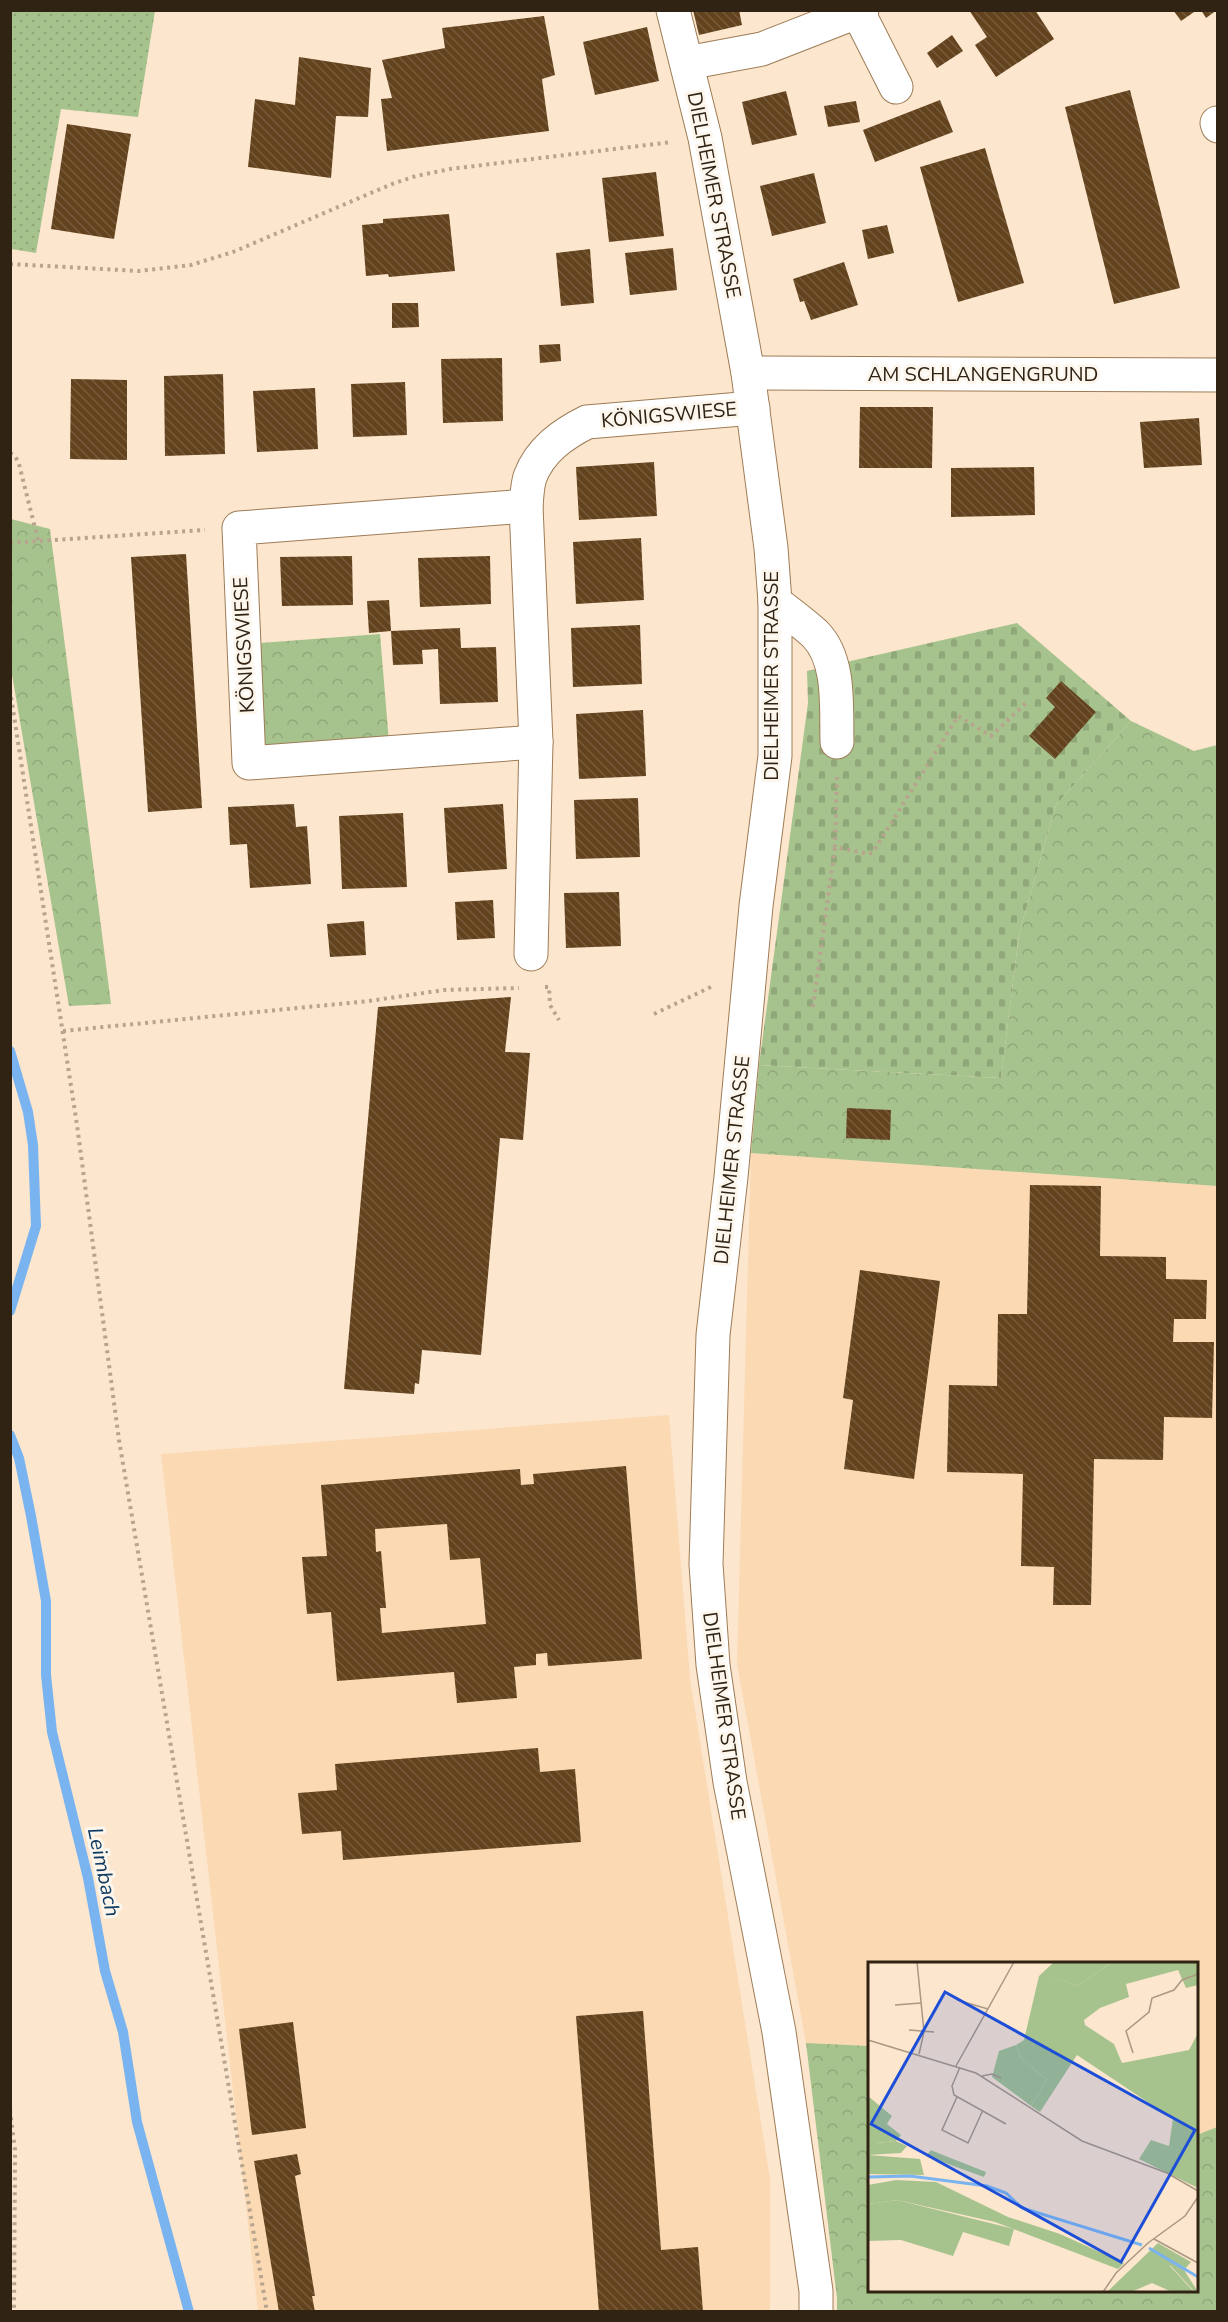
<svg xmlns="http://www.w3.org/2000/svg" width="1228" height="2322" viewBox="0 0 1228 2322" font-family="'Nunito Sans',sans-serif">
	<style>
		.built { fill: #fad9b3 }
		.grass { fill: url(#grass-dots) }
		.forest { fill: url(#forest-crowns) }
		.cemetery { fill: url(#cemetery-stones) }
		.lines { fill: none; stroke-linecap: round; stroke-linejoin: round }
		.stream { stroke: #79b4f1; stroke-width: 10 }
		.building { fill: url(#building-back-hatch); fill-rule: evenodd }
		.minor-casing { stroke: #9d7c56; stroke-width: 35 }
		.major-casing { stroke: #9d7c56; stroke-width: 35 }
		.path { stroke: #b7a48e; stroke-width: 4; stroke-dasharray: 3 4.5; stroke-linecap: butt }
		.minor { stroke: #fff; stroke-width: 33 }
		.major { stroke: #fff; stroke-width: 33 }
		.labels { text-anchor: middle; dominant-baseline: central; stroke-width: 6; stroke-linejoin: round; paint-order: stroke }
		.street-label { font-size: 20px; fill: #302313; stroke: #fdf6ed }
		.water-label { font-size: 21px; font-style: italic; fill: #0e3960; stroke: #fdf6ed }
		.inset-river { fill: none; stroke: #79b4f1; stroke-width: 3 }
		.inset-road { fill: none; stroke: #aa9883; stroke-width: 1.5 }
		.view { fill: #1d4ed8; fill-opacity: 0.15; stroke: #1d4ed8; stroke-width: 3 }
		.inset-edge { fill: none; stroke: #302313; stroke-width: 3 }
	</style>
	<defs>
		<pattern id="grass-dots" width="8" height="8" patternUnits="userSpaceOnUse" patternTransform="scale(1.5)"><rect width="8" height="8" fill="#a7c38d"/><path d="M2 2h.1M6 6h.1" fill="none" stroke="#90a779" stroke-width="1.8" stroke-linecap="round"/></pattern>
		<pattern id="forest-crowns" width="20" height="18" patternUnits="userSpaceOnUse" patternTransform="scale(1.5)"><rect width="20" height="18" fill="#a7c38d"/><path d="M2 6a3 3 0 1 1 6 0M12 15a3 3 0 1 1 6 0" fill="none" stroke="#90a779"/></pattern>
		<pattern id="cemetery-stones" width="16" height="16" patternUnits="userSpaceOnUse" patternTransform="scale(1.5)"><rect width="16" height="16" fill="#a7c38d"/><path d="M2 7V4a2 2 0 0 1 4 0v3zM10 15v-3a2 2 0 0 1 4 0v3z" fill="#90a779"/></pattern>
		<pattern id="building-back-hatch" width="6" height="6" patternUnits="userSpaceOnUse" patternTransform="scale(1.5)"><rect width="6" height="6" fill="#62431d"/><path d="M-1 5l2 2M0 0l6 6M5-1l2 2" fill="none" stroke="#755b3c"/></pattern>
	</defs>
	<rect width="100%" height="100%" fill="#fce6cd"/>
	<g class="built">
		<path d="M 751,1153 L 1217,1186 L 1217,2127 L 1197,2135 L 1196,1964 L 870,1964 L 869,2046 L 806,2043 L 737,1664 Z"/>
		<path d="M 669,1415 L 690,1679 L 770,2179 L 770,2311 L 258,2311 L 161,1454 Z"/>
	</g>
	<path class="grass" d="M 10,11 L 155,11 L 138,117 L 61,109 L 36,253 L 11,249 Z"/>
	<g class="forest">
		<path d="M 11,519 L 50,529 L 111,1004 L 69,1006 L 11,669 Z"/>
		<path d="M 380,634 L 389,742 L 258,752 L 249,644 Z"/>
		<path d="M 1131,721 L 1194,751 L 1217,745 L 1217,1186 L 751,1153 L 759,1065 L 1001,1078 L 1019,934 L 1056,805 Z"/>
		<path d="M 806,2043 L 869,2046 L 870,2290 L 1196,2290 L 1197,2135 L 1217,2127 L 1217,2311 L 837,2311 L 837,2298 Z"/>
	</g>
	<path class="cemetery" d="M 1017,623 L 1131,721 L 1056,805 L 1019,934 L 1001,1078 L 759,1065 L 808,703 L 807,671 Z"/>
	<g class="lines">
		<g class="stream">
			<path d="M 10,1051 L 28,1112 L 33,1145 L 36,1226 L 10,1311"/>
			<path d="M 10,1435 L 19,1458 L 31,1516 L 46,1601 L 46,1675 L 52,1732 L 88,1878 L 105,1971 L 123,2032 L 137,2122 L 189,2312"/>
		</g>
	</g>
	<g class="building">
		<path d="M 693,10 L 739,10 L 742,25 L 699,35 Z"/>
		<path d="M 969,10 L 1035,10 L 1054,39 L 996,77 L 975,45 L 987,37 Z"/>
		<path d="M 1173,10 L 1197,10 L 1181,21 Z"/>
		<path d="M 1201,10 L 1217,10 L 1206,18 Z"/>
		<path d="M 544,16 L 555,75 L 542,79 L 549,131 L 387,151 L 381,99 L 392,98 L 382,60 L 445,48 L 442,28 Z"/>
		<path d="M 647,27 L 659,81 L 595,95 L 583,42 Z"/>
		<path d="M 952,35 L 963,51 L 937,68 L 927,53 Z"/>
		<path d="M 299,57 L 371,68 L 368,117 L 336,116 L 331,178 L 248,167 L 255,99 L 295,105 Z"/>
		<path d="M 1130,90 L 1180,288 L 1114,304 L 1065,107 Z"/>
		<path d="M 786,91 L 797,135 L 752,145 L 742,102 Z"/>
		<path d="M 940,100 L 953,132 L 875,162 L 863,130 Z"/>
		<path d="M 856,101 L 860,122 L 828,127 L 824,106 Z"/>
		<path d="M 67,124 L 131,134 L 114,239 L 51,229 Z"/>
		<path d="M 985,148 L 1024,283 L 958,302 L 920,167 Z"/>
		<path d="M 656,172 L 664,236 L 609,242 L 602,178 Z"/>
		<path d="M 814,173 L 826,223 L 772,236 L 760,186 Z"/>
		<path d="M 449,214 L 455,271 L 389,277 L 388,274 L 366,276 L 362,225 L 383,223 L 383,219 Z"/>
		<path d="M 887,225 L 894,253 L 868,259 L 862,230 Z"/>
		<path d="M 673,248 L 677,290 L 630,295 L 625,253 Z"/>
		<path d="M 590,249 L 594,303 L 561,306 L 556,253 Z"/>
		<path d="M 844,262 L 858,305 L 811,320 L 804,301 L 800,302 L 793,279 Z"/>
		<path d="M 392,303 L 418,303 L 419,327 L 392,328 Z"/>
		<path d="M 560,344 L 561,361 L 540,363 L 539,345 Z"/>
		<path d="M 502,358 L 503,421 L 443,423 L 441,359 Z"/>
		<path d="M 223,374 L 225,454 L 165,456 L 164,376 Z"/>
		<path d="M 71,379 L 127,380 L 127,460 L 70,459 Z"/>
		<path d="M 405,382 L 407,435 L 353,437 L 351,384 Z"/>
		<path d="M 315,388 L 318,449 L 257,452 L 253,391 Z"/>
		<path d="M 860,407 L 933,407 L 932,468 L 859,468 Z"/>
		<path d="M 1199,418 L 1202,465 L 1144,468 L 1140,422 Z"/>
		<path d="M 654,462 L 657,516 L 579,520 L 576,467 Z"/>
		<path d="M 1034,467 L 1035,515 L 951,517 L 951,468 Z"/>
		<path d="M 641,538 L 644,600 L 576,604 L 573,542 Z"/>
		<path d="M 186,554 L 202,808 L 148,812 L 131,557 Z"/>
		<path d="M 352,556 L 353,605 L 282,606 L 280,557 Z"/>
		<path d="M 490,556 L 491,604 L 420,607 L 418,558 Z"/>
		<path d="M 389,600 L 391,631 L 369,633 L 367,601 Z"/>
		<path d="M 640,625 L 642,684 L 573,687 L 571,628 Z"/>
		<path d="M 460,628 L 461,648 L 496,647 L 498,702 L 440,704 L 438,649 L 422,650 L 423,664 L 393,665 L 391,631 Z"/>
		<path d="M 1061,681 L 1096,712 L 1055,759 L 1029,736 L 1055,707 L 1046,698 Z"/>
		<path d="M 643,710 L 646,776 L 579,779 L 576,714 Z"/>
		<path d="M 638,798 L 640,857 L 576,859 L 574,800 Z"/>
		<path d="M 294,804 L 296,827 L 307,826 L 311,884 L 250,888 L 247,844 L 230,845 L 228,807 Z"/>
		<path d="M 503,804 L 507,869 L 448,873 L 444,808 Z"/>
		<path d="M 403,813 L 407,887 L 342,889 L 339,816 Z"/>
		<path d="M 619,892 L 621,946 L 566,948 L 564,893 Z"/>
		<path d="M 493,900 L 495,938 L 457,940 L 455,902 Z"/>
		<path d="M 364,921 L 366,955 L 330,957 L 327,924 Z"/>
		<path d="M 511,997 L 505,1052 L 530,1053 L 523,1140 L 500,1138 L 481,1355 L 422,1350 L 419,1384 L 415,1383 L 414,1394 L 344,1389 L 378,1007 Z"/>
		<path d="M 847,1108 L 891,1110 L 890,1140 L 846,1138 Z"/>
		<path d="M 1030,1185 L 1101,1186 L 1100,1256 L 1166,1257 L 1166,1279 L 1207,1280 L 1206,1319 L 1174,1319 L 1173,1342 L 1214,1342 L 1212,1418 L 1164,1417 L 1163,1460 L 1094,1459 L 1091,1605 L 1053,1605 L 1054,1567 L 1021,1566 L 1023,1474 L 947,1472 L 949,1385 L 997,1386 L 998,1314 L 1027,1314 Z"/>
		<path d="M 860,1270 L 940,1281 L 914,1479 L 844,1469 L 853,1400 L 843,1398 Z"/>
		<path d="M 626,1466 L 642,1659 L 548,1666 L 547,1653 L 536,1654 L 536,1665 L 514,1667 L 517,1698 L 457,1703 L 454,1672 L 337,1681 L 331,1612 L 307,1614 L 302,1557 L 327,1556 L 321,1485 L 520,1469 L 521,1485 L 534,1484 L 533,1474 ZM 447,1524 L 450,1560 L 480,1558 L 486,1624 L 382,1633 L 380,1608 L 386,1608 L 381,1551 L 376,1552 L 375,1529 Z"/>
		<path d="M 538,1748 L 540,1772 L 575,1769 L 581,1842 L 343,1860 L 341,1831 L 302,1834 L 298,1793 L 337,1790 L 335,1764 Z"/>
		<path d="M 643,2011 L 661,2250 L 698,2247 L 703,2312 L 599,2312 L 576,2016 Z"/>
		<path d="M 293,2022 L 306,2128 L 252,2135 L 239,2029 Z"/>
		<path d="M 297,2154 L 301,2174 L 295,2176 L 315,2296 L 312,2296 L 315,2312 L 279,2312 L 254,2161 Z"/>
	</g>
	<g class="lines">
		<g class="minor-casing">
			<g id="minor">
				<path d="M 857,10 L 896,87"/>
				<path d="M 687,63 L 762,49 L 862,10"/>
				<path d="M 1217,123 L 1218,126"/>
				<path d="M 748,373 L 1218,375"/>
				<path d="M 526,506 L 239,528 L 249,763 L 536,742"/>
				<path d="M 775,602 C 788,612 803,623 815,634 C 841,660 836,708 837,742"/>
				<path d="M 531,954 L 536,742 L 526,506 C 527,497 527,486 530,477 C 540,450 563,434 587,422 L 753,408"/>
			</g>
		</g>
		<g class="major-casing">
			<path id="major" d="M 673,10 L 705,138 L 748,373 L 771,548 L 775,602 L 775,756 L 756,906 L 731,1177 L 713,1335 L 706,1564 L 713,1665 L 730,1782 L 779,2032 L 816,2291 L 816,2312"/>
		</g>
		<g class="path">
			<path d="M 10,264 L 139,271 L 191,265 L 233,252 L 392,184 L 416,176 L 450,169 L 672,142"/>
			<path d="M 10,453 L 15,456 L 19,464 L 38,540"/>
			<path d="M 10,543 L 205,530"/>
			<path d="M 10,690 L 77,1125 L 119,1440 L 267,2312"/>
			<path d="M 837,777 L 835,847 L 869,854 L 873,852 L 958,716 L 991,736 L 1027,702"/>
			<path d="M 545,987 L 549,987 L 550,1005 L 559,1020"/>
			<path d="M 813,1007 L 835,847"/>
			<path d="M 654,1014 L 713,986"/>
			<path d="M 63,1031 L 369,1001 L 444,990 L 519,988"/>
			<path d="M 10,2110 L 15,2150 L 14,2312"/>
		</g>
		<use href="#minor" class="minor"/>
		<use href="#major" class="major"/>
	</g>
	<g class="labels">
		<g class="street-label">
			<text transform="translate(714 195) rotate(79)">DIELHEIMER STRASSE</text>
			<text x="983" y="374">AM SCHLANGENGRUND</text>
			<text transform="translate(669 415) rotate(-5)">KÖNIGSWIESE</text>
			<text transform="translate(244 645) rotate(-93)">KÖNIGSWIESE</text>
			<text transform="translate(771 676) rotate(-90)">DIELHEIMER STRASSE</text>
			<text transform="translate(732 1160) rotate(-84)">DIELHEIMER STRASSE</text>
			<text transform="translate(724 1716) rotate(82)">DIELHEIMER STRASSE</text>
		</g>
		<g class="water-label">
			<text transform="translate(104 1872) rotate(78)">Leimbach</text>
		</g>
	</g>
	<g transform="translate(868 1962)">
		<rect width="330" height="330" fill="#fce6cd"/>
		<path d="M 194,0 L 244,0 L 210,24 L 181,14 ZM 0,134 L 24,154 L 19,162 L 33,173 L 28,179 L 8,181 L 0,171 ZM 301,302 L 316,308 L 330,330 L 325,328 Z" fill="#a7c38d"/>
		<path d="M 186,0 L 194,0 L 182,14 L 210,24 L 244,0 L 330,0 L 330,23 L 318,26 L 310,8 L 258,22 L 261,35 L 232,46 L 216,58 L 217,63 L 246,82 L 254,101 L 321,88 L 330,71 L 330,226 L 271,197 L 283,178 L 301,184 L 305,157 L 209,93 L 172,150 L 163,144 L 179,118 L 153,96 L 148,83 L 156,78 L 171,14 ZM 0,171 L 9,181 L 28,179 L 39,184 L 33,191 L 0,193 ZM 63,188 L 65,189 L 118,210 L 116,215 L 58,194 ZM 29,238 L 146,267 L 141,284 L 95,270 L 85,294 L 33,278 L 0,279 L 0,242 ZM 290,281 L 323,300 L 316,308 L 301,303 L 326,330 L 304,330 L 284,321 L 263,330 L 239,330 Z" fill="#a7c38d"/>
		<path d="M 148,83 L 153,96 L 179,118 L 163,144 L 124,115 L 131,89 Z" fill="#a7c38d"/>
		<path d="M 0,193 L 52,197 L 56,213 L 0,212 ZM 28,218 L 68,220 L 140,255 L 192,272 L 256,301 L 250,307 L 127,260 L 29,238 L 0,242 L 0,223 Z" fill="#a7c38d"/>
		<path class="inset-river" d="M 0,215 L 42,214 L 119,224 L 138,231 L 154,246 L 274,283M 281,286 L 330,315"/>
		<path class="inset-road" d="M 49,0 L 56,70 L 51,92M 89,38 L 120,47M 27,43 L 53,41M 41,68 L 66,70M 0,78 L 108,111 L 214,179 L 299,211 L 330,229M 265,91 L 258,69 L 281,50 L 284,36 L 306,28 L 314,18 L 330,12M 88,104 L 146,0M 92,105 L 84,124 L 86,133 L 138,162M 114,114 L 124,112 L 133,116M 89,135 L 74,168 L 100,181 L 115,148M 286,277 L 330,301M 235,330 L 248,311 L 280,281 L 317,254 L 330,235"/>
		<path class="view" d="M 77,30 L 327,168 L 253,300 L 3,162 Z"/>
		<rect width="330" height="330" class="inset-edge"/>
	</g>
	<rect width="1228" height="2322" fill="none" stroke="#302313" stroke-width="24"/>
</svg>
